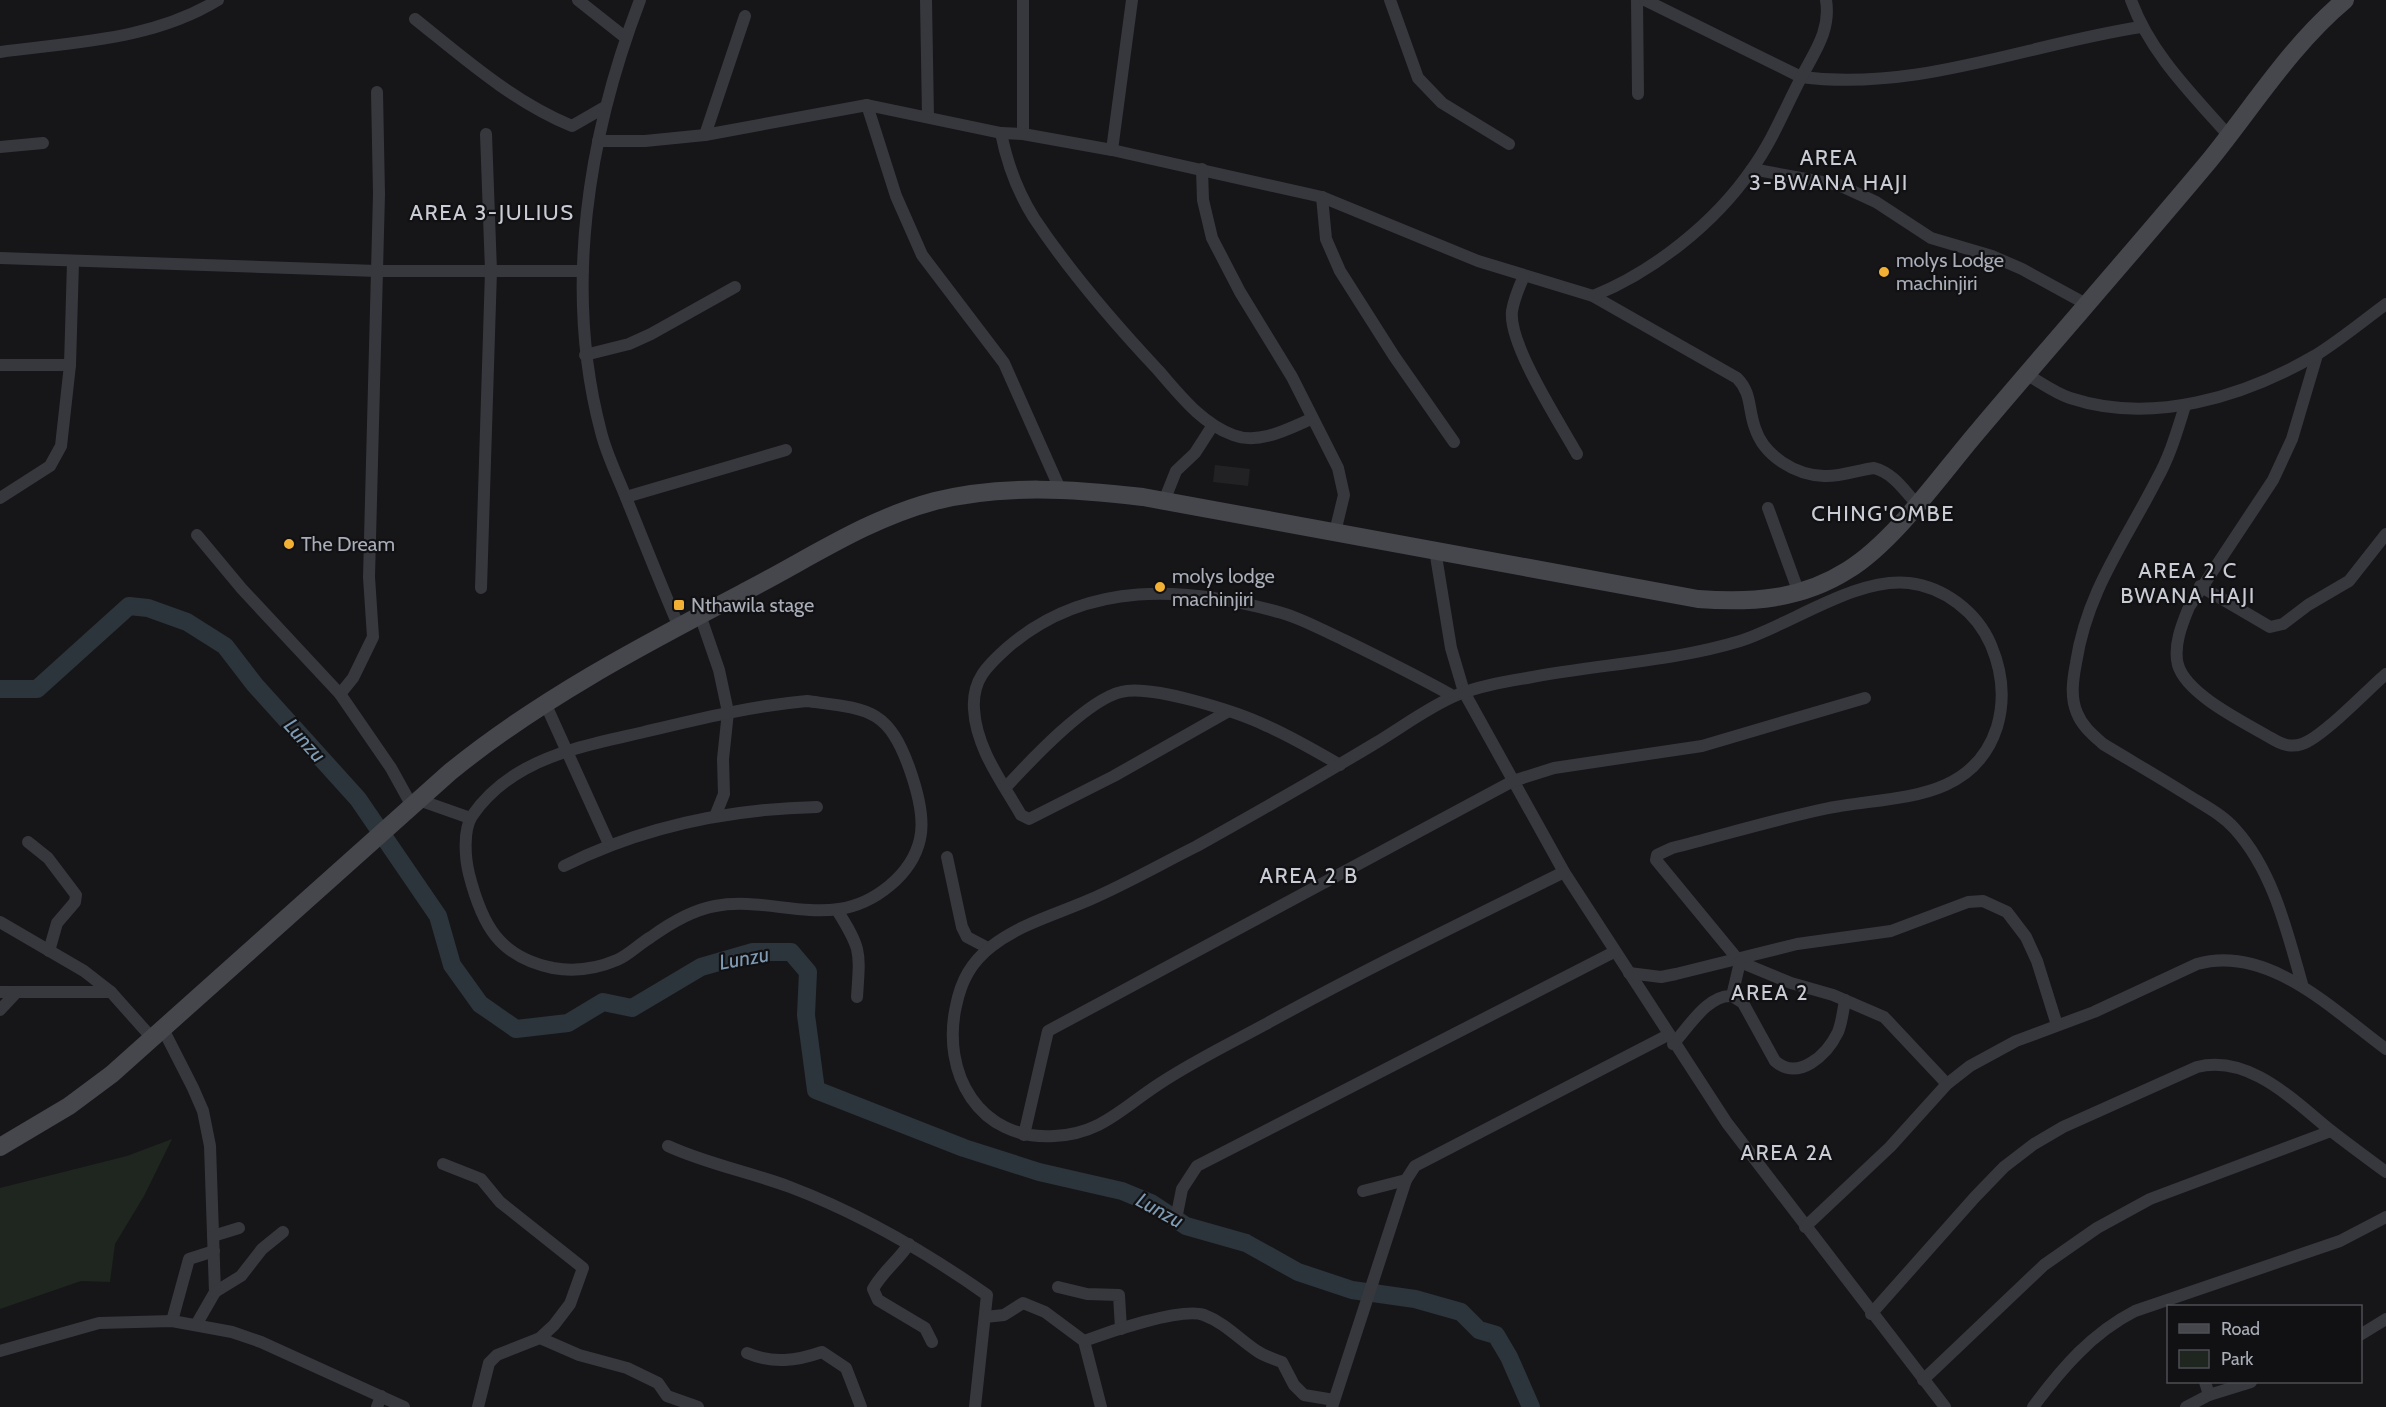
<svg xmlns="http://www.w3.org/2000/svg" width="2386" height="1407" viewBox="0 0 2386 1407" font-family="Cabin,sans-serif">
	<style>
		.built { fill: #222225 }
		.green { fill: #1e261f }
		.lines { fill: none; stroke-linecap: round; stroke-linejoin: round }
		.river { stroke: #2c353c; stroke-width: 18 }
		.minor { stroke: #37383d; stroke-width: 12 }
		.secondary { stroke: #45474d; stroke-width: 18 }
		.poi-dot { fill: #f2b134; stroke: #111113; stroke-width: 2 }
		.labels { text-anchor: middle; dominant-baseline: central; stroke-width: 4.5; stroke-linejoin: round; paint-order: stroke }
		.poi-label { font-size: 20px; fill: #a8adb8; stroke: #111113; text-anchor: start }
		.water-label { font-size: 21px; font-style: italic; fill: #7f9bb3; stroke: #111113 }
		.quarter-label { font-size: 22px; letter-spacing: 1.5px; fill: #c9ccd4; stroke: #111113 }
	</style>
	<rect width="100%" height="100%" fill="#161618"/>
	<path class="built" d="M 1215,465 L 1250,469 L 1248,486 L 1213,482 Z"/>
	<path class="green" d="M 172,1139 L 144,1196 L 115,1244 L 110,1282 L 81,1281 L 0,1309 L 0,1188 L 127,1156 Z"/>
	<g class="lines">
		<path class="river" d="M 0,689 L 37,689 L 129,606 L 148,608 L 187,622 L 225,646 L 255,685 L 358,799 L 438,916 L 452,965 L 480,1004 L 516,1029 L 568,1023 L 603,1002 L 632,1008 L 701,967 L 753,952 L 791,952 L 808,972 L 806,1015 L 816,1090 L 964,1148 L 1039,1172 L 1122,1191 L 1151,1203 L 1186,1226 L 1246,1243 L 1298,1272 L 1352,1290 L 1415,1299 L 1461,1312 L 1479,1330 L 1496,1335 L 1509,1357 L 1531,1407"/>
		<g class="minor">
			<path d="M 578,0 L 626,38"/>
			<path d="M 640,0 C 588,136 563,289 601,432 C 607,456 618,477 627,500 C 644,542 661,585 679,627"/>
			<path d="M 926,0 L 928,117"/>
			<path d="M 1023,0 L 1023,134"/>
			<path d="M 1390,0 L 1418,78 L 1442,103 L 1509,144"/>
			<path d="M 1637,0 L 1638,94"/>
			<path d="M 1645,0 L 1801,77 C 1918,92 2028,44 2141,27"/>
			<path d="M 2131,0 C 2150,53 2192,94 2229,136"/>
			<path d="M 415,19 C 465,59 512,101 572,126 L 605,107"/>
			<path d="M 0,52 C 74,42 153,40 218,0"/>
			<path d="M 867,105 L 896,196 L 922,255 L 1004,363 L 1060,489"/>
			<path d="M 1001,133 C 1007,163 1017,191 1034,218 C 1070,272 1113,322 1158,370 C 1180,395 1201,423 1233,435 C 1259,445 1288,429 1311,419"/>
			<path d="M 705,135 L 745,16"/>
			<path d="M 598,141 L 645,141 L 705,135 L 867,105 L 1001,133 L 1023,134 L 1112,150 L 1322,197 L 1478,261 L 1593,296 L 1737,378 C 1752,393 1748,409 1755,428 C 1764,456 1795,475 1824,476 C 1840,477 1858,470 1874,468 C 1893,473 1903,489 1916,503"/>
			<path d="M 0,147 L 43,143"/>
			<path d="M 1112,150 L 1132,0"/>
			<path d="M 1202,169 L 1203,200 L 1212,238 L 1240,292 L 1292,377 L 1338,468 L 1344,495 L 1335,532"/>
			<path d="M 1752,169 L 1839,185 L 1876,202 L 1931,238 L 1992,256 L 2022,269 L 2086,304"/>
			<path d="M 1322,197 L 1326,239 L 1340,271 L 1394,356 L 1454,442"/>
			<path d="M 0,258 L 377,271 L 583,271"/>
			<path d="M 1524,276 C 1519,287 1514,299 1512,311 C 1508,344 1560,423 1577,454"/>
			<path d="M 1593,296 C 1653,272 1715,223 1752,169 C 1773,140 1785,108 1802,76 C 1815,51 1831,30 1826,0"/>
			<path d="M 585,355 L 629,344 L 651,334 L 735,287"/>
			<path d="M 2317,355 L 2292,439 L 2273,480 L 2189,607 C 2182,624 2173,646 2178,665 C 2187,695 2244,722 2271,738 C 2281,744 2290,748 2302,744 C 2322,738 2368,689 2386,674"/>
			<path d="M 0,365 L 70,365"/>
			<path d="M 2026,374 C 2040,382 2055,393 2070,398 C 2152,425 2244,397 2316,355 C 2340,340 2363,321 2386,304"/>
			<path d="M 2185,406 C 2177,431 2170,456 2157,479 C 2125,542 2087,591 2076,663 C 2073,679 2070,697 2077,713 C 2082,726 2093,735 2103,744 C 2131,761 2159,777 2186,794 C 2203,805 2222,814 2235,829 C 2273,871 2287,931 2302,984"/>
			<path d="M 626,497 L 786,450"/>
			<path d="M 0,498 L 50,466 L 61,446 L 70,365 L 73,262"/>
			<path d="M 1164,501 L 1176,471 L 1195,453 L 1213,425"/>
			<path d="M 1768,508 L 1799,593"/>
			<path d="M 197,535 L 242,589 L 340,694 L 391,768 L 412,806"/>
			<path d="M 1435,550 L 1451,648 L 1464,692 L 1564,872 L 1727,1123 L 1945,1407"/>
			<path d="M 2200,586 L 2270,627 L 2283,624 L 2308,605 L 2349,581 L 2386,534"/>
			<path d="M 481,588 L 491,271 L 486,134"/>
			<path d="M 700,615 L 719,670 L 728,712 L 723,759 L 724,794 L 716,814"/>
			<path d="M 340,694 L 353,678 L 373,637 L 369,577 L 379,194 L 377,92"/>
			<path d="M 807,701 C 867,709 888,707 910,770 C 917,790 925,818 920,839 C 912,875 874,904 839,909 C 799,915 756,898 715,906 C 693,910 669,924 651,937 C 639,944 629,955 617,960 C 596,969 576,972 553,968 C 499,957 482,925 469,874 C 465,858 463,830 472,816 C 485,797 505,780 525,769 C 561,749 605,741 644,732 C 698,719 751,706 807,701 Z"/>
			<path d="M 545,703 L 609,844"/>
			<path d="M 1227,712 L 1114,776 L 1029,819 L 1021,815 C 1002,782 976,748 974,709 C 972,680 987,666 1007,648 C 1086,579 1186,586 1282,613 C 1303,619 1324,631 1344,640 C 1381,658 1417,676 1453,696"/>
			<path d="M 1006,787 C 1030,761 1087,700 1121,692 C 1151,684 1238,712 1267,726 C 1292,737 1316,751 1340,765"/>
			<path d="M 419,800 L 470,818"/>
			<path d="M 28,842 L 48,858 L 76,895 L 75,902 L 57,923 L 49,951"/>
			<path d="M 947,857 L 962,927 L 967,937 L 988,948"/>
			<path d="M 564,866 C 644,826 728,809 817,807"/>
			<path d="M 1564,872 C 1463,922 1362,971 1264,1025 C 1229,1044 1192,1062 1159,1084 C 1122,1108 1101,1134 1054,1136 C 979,1141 941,1073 956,1006 C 961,981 971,962 992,946 C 1020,924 1057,914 1089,900 C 1126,884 1161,864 1197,846 C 1256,813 1316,779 1374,744 C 1401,728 1428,707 1457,695 C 1479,686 1504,682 1527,678 C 1598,664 1671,662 1740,641 C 1792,624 1856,577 1909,583 C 1944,587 1977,612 1991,645 C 2002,671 2005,700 1997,727 C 1972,805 1889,795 1824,809 C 1773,820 1723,835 1672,848 L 1657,855 L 1656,860 L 1740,962 L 1791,983 L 1833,995 L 1884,1017 L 1947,1084"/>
			<path d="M 837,910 C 862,950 860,951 857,997"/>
			<path d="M 0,922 L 84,971 L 111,992 L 152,1038"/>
			<path d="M 1629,973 L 1661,977 L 1676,974 L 1797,944 L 1891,931 L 1968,902 L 1983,901 L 2007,912 L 2026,937 L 2037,961 L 2057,1025"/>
			<path d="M 0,992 L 111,992"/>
			<path d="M 1732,996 L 1740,962"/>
			<path d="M 0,1010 L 15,994"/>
			<path d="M 163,1029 L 193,1088 L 203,1111 L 210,1146 L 215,1292 L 196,1325"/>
			<path d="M 1673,1044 C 1688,1028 1708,994 1732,996 L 1743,1003 L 1775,1061 C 1798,1082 1827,1055 1838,1032 C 1842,1022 1843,1011 1845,1000"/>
			<path d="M 1024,1135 L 1048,1031 L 1513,781 L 1554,768 L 1702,746 L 1865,698"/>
			<path d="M 668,1146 C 707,1164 750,1172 790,1187 C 861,1214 926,1252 987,1295 L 975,1407"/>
			<path d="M 443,1164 L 481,1179 L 500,1202 L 583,1268 L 570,1304 L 554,1325 L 540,1338 L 497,1355 L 489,1363 L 478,1407"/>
			<path d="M 1363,1191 L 1406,1180"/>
			<path d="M 1177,1214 L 1182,1189 L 1197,1166 L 1614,952"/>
			<path d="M 1805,1227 L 1890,1147 L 1947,1084 L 1970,1066 L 2016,1041 L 2094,1012 L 2197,964 C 2268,944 2333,1010 2386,1049"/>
			<path d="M 213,1236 L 239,1228"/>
			<path d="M 909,1244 C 898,1261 883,1271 873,1289 L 878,1300 L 925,1328 L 932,1342"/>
			<path d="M 1058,1287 L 1087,1294 L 1119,1295 L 1121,1329"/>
			<path d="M 215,1292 L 241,1276 L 262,1249 L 283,1232"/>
			<path d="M 1871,1314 L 1975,1197 L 2004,1167 L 2034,1144 L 2063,1127 L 2197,1067 C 2249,1054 2293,1100 2330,1130 C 2348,1144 2367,1158 2386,1172"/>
			<path d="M 985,1317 L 1004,1315 L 1023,1303 L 1045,1312 L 1084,1341 L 1101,1407"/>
			<path d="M 172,1321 L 189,1259 L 214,1251"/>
			<path d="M 2360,1335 L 2386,1319"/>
			<path d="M 540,1338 L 579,1355 L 627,1368 L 658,1383 L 667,1396 L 698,1407"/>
			<path d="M 1084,1341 C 1108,1332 1182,1307 1204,1315 C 1225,1323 1239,1339 1257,1351 C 1264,1356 1274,1359 1282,1362 L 1294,1385 L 1304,1395 L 1334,1400"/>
			<path d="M 0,1351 L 99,1323 L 172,1321 L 232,1332 L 261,1342 L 404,1407"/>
			<path d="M 747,1353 C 773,1364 796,1361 822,1352 L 846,1368 L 861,1407"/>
			<path d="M 1923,1380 L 2044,1265 L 2097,1228 L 2150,1199 L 2331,1131"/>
			<path d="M 2205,1382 L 2209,1395"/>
			<path d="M 377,1407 L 381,1396"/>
			<path d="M 1332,1407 L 1406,1180 L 1415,1166 L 1668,1035"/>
			<path d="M 2033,1407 C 2062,1368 2092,1333 2135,1311 L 2340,1241 L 2386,1217"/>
			<path d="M 2186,1407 L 2209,1395 L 2251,1382"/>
		</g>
		<path class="secondary" d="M 0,1147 L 69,1106 L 112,1074 L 450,772 C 541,698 645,644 748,590 C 810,558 867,519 935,501 C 1002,484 1075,489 1143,497 L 1698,599 C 1751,603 1801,600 1848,570 C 1895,541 1942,473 1979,430 C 2055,340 2133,252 2209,161 C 2253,107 2291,45 2345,0"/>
	</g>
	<g class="poi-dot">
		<circle cx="1884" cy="272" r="6"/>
		<circle cx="289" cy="544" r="6"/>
		<circle cx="1160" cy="587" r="6"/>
		<rect x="673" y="599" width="12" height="12" rx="3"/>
	</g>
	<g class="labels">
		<g class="poi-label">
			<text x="1896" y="260">molys Lodge<tspan x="1896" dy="23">machinjiri</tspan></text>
			<text x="301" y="544">The Dream</text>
			<text x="1172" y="576">molys lodge<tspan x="1172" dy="23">machinjiri</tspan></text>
			<text x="691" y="605">Nthawila stage</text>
		</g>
		<g class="water-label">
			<text transform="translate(305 740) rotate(48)">Lunzu</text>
			<text transform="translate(744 958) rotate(-10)">Lunzu</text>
			<text transform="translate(1160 1210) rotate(29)">Lunzu</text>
		</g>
		<g class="quarter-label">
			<text x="1829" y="157">AREA<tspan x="1829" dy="25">3-BWANA HAJI</tspan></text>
			<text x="492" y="212">AREA 3-JULIUS</text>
			<text x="1883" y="513">CHING'OMBE</text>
			<text x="2188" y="570">AREA 2 C<tspan x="2188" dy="25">BWANA HAJI</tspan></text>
			<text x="1309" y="875">AREA 2 B</text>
			<text x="1770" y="992">AREA 2</text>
			<text x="1787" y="1152">AREA 2A</text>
		</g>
	</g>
	<rect x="2167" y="1305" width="195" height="78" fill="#111113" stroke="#4d4f55" stroke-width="1.5"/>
	<rect x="2179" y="1324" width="30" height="9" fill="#45474d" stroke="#4d4f55" stroke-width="1.5"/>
	<text x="2221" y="1335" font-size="18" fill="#a8adb8">Road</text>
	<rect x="2179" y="1350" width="30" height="18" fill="#1e261f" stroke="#4d4f55" stroke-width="1.5"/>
	<text x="2221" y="1365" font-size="18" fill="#a8adb8">Park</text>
</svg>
